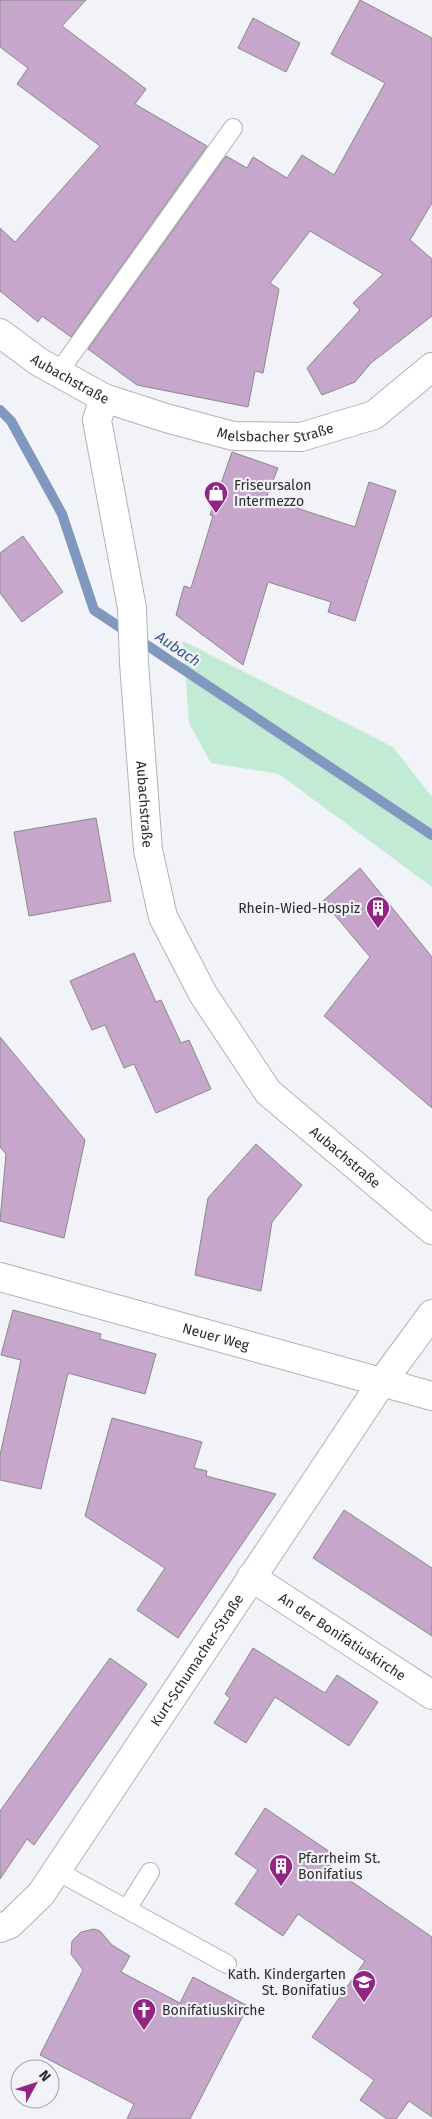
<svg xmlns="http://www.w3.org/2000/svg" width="432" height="2119" viewBox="0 0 432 2119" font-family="'Fira Sans',sans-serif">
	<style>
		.green { fill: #c1ebd4 }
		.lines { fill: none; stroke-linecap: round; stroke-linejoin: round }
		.stream { stroke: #8098be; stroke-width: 10 }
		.building { fill: #c6a6cb; stroke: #8b888b }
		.service-casing { stroke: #b0b2b6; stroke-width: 20 }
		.minor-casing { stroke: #b0b2b6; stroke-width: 30 }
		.tertiary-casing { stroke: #b0b2b6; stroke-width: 30 }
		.service { stroke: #fff; stroke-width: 18 }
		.minor { stroke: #fff; stroke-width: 28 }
		.tertiary { stroke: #fff; stroke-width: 28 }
		.labels { text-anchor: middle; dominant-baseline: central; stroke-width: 4.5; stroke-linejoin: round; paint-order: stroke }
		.street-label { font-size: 14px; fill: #2b2c2e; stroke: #f1f3f8 }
		.poi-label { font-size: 14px; fill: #2b2c2e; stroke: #f1f3f8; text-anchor: start }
		.water-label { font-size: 15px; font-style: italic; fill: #36568a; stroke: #f1f3f8 }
	</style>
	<rect width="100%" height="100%" fill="#f1f3f8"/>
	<path class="green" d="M 183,641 L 393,747 L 432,797 L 432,887 L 279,774 L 211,763 L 189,723 Z"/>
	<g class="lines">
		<path class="stream" d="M 0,410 L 11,421 L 62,514 L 94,610 L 432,835"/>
	</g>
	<g class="building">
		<path d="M 0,0 L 86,0 L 62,26 L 146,89 L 135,104 L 207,146 L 71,337 L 42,316 L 38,322 L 0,291 L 0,228 L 15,242 L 100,146 L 17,84 L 28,68 L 0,47 Z"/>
		<path d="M 360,0 L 432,38 L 432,203 L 410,240 L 432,259 L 432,316 L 371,363 L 355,382 L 322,395 L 307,368 L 360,310 L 353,303 L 383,274 L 310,231 L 270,283 L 279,289 L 263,373 L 255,371 L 248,407 L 137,385 L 88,349 L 226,156 L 247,168 L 253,157 L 287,178 L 302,155 L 334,175 L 385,83 L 331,54 Z"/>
		<path d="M 253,18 L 300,43 L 286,72 L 238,48 Z"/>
		<path d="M 232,452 L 278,468 L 266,498 L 355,527 L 369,482 L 396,491 L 355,621 L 328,612 L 331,602 L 268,582 L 243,665 L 176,615 L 184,586 L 191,588 L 213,516 L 210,515 Z"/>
		<path d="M 23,536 L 63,592 L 22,622 L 0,593 L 0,553 Z"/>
		<path d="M 96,818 L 111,901 L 29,916 L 14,832 Z"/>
		<path d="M 360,868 L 432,957 L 432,1108 L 324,1016 L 370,957 L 323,901 Z"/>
		<path d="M 134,953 L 156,1002 L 161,1000 L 181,1043 L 189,1040 L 211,1089 L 156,1113 L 134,1064 L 124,1068 L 105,1025 L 92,1030 L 70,981 Z"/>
		<path d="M 0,1037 L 85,1140 L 64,1238 L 0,1221 L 6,1154 L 0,1147 Z"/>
		<path d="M 256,1144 L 302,1185 L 272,1222 L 261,1291 L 195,1275 L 208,1198 Z"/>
		<path d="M 13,1310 L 101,1334 L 100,1339 L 156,1354 L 145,1394 L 68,1373 L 41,1489 L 0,1480 L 0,1455 L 21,1360 L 1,1355 Z"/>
		<path d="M 112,1418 L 202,1442 L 194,1468 L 207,1471 L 206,1476 L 276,1494 L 178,1638 L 137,1610 L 165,1568 L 85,1516 Z"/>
		<path d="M 344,1510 L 432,1568 L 432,1636 L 313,1558 Z"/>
		<path d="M 253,1648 L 325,1693 L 337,1675 L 378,1702 L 349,1746 L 275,1697 L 246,1743 L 214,1723 L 230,1698 L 225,1694 Z"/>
		<path d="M 110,1658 L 147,1684 L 34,1845 L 27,1839 L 0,1879 L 0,1811 Z"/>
		<path d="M 265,1808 L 336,1856 L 329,1866 L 432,1937 L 432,2117 L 409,2101 L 396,2119 L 387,2119 L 360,2100 L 374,2080 L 312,2037 L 365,1961 L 298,1914 L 283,1936 L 235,1904 L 258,1870 L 235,1854 Z"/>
		<path d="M 94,1929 L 100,1931 L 112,1945 L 130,1956 L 121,1972 L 180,2003 L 193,1977 L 248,2006 L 190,2119 L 127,2119 L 134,2104 L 40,2055 L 83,1970 L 71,1954 L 72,1941 L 81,1932 Z"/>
	</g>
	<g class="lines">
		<g class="service-casing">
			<g id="service">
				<path d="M 58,373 L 233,128"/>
				<path d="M 57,1871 L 227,1964"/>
				<path d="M 127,1909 L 150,1872"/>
			</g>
		</g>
		<g class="minor-casing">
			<g id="minor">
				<path id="s1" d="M 251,1577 L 432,1695"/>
				<path id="s2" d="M 0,1928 L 10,1924 L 41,1894 L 382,1382 L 432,1314"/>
			</g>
		</g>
		<g class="tertiary-casing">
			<g id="tertiary">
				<path id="s3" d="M 0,333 L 39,362 L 104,398 L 166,418 L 233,436 L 301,437 L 374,415 L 432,367"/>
				<path id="s4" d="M 104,398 L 97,420 L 132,608 L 134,663 L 148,850 L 163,917 L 203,994 L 268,1092 L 432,1230"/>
				<path id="s5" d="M 0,1277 L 432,1396"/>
			</g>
		</g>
		<use href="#service" class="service"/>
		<use href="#minor" class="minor"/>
		<use href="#tertiary" class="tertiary"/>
	</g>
	<defs>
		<g id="shop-pin" transform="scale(1.25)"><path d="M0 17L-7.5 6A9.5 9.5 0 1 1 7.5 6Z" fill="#932484" stroke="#f1f3f8"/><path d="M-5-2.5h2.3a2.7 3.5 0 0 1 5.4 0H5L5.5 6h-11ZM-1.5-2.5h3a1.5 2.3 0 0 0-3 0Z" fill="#fff"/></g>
		<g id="building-pin" transform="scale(1.25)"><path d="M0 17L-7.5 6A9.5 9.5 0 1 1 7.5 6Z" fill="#932484" stroke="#f1f3f8"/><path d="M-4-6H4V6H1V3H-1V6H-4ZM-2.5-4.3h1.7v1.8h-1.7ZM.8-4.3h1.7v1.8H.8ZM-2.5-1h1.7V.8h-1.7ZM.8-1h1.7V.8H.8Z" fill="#fff"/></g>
		<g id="school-pin" transform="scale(1.25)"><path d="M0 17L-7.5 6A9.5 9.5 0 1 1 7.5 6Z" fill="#932484" stroke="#f1f3f8"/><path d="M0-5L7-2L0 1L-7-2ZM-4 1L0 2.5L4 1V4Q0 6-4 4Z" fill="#fff"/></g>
		<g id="church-pin" transform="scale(1.25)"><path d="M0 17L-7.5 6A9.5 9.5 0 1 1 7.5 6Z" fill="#932484" stroke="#f1f3f8"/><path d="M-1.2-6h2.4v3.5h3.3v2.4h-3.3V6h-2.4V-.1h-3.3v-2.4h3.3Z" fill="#fff"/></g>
	</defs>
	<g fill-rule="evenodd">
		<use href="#shop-pin" x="216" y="493"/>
		<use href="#building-pin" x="378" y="908"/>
		<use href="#building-pin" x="281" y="1866"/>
		<use href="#school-pin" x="364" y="1982"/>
		<use href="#church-pin" x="144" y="2010"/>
	</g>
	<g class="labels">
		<g class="street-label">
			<text stroke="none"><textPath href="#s3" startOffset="84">Aubachstraße</textPath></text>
			<text stroke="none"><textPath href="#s3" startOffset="300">Melsbacher Straße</textPath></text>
			<text stroke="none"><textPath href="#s4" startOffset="411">Aubachstraße</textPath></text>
			<text stroke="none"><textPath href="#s4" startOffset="831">Aubachstraße</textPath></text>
			<text stroke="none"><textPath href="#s5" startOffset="224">Neuer Weg</textPath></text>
			<text stroke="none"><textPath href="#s1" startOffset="109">An der Bonifatiuskirche</textPath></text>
			<text stroke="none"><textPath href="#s2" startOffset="335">Kurt-Schumacher-Straße</textPath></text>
		</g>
		<g class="poi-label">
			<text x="234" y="485">Friseursalon<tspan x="234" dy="16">Intermezzo</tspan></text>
			<text x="360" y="908" text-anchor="end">Rhein-Wied-Hospiz</text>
			<text x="298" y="1858">Pfarrheim St.<tspan x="298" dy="16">Bonifatius</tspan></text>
			<text x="346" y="1974" text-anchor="end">Kath. Kindergarten<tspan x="346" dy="16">St. Bonifatius</tspan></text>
			<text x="162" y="2010">Bonifatiuskirche</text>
		</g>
		<g class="water-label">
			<text transform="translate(178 649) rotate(34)">Aubach</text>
		</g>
	</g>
	<g transform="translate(35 2084) rotate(50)"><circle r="24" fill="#f1f3f8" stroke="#a2a3a7"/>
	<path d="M0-4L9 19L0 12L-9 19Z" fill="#932484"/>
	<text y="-8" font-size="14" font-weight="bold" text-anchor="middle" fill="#2b2c2e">N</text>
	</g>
</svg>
